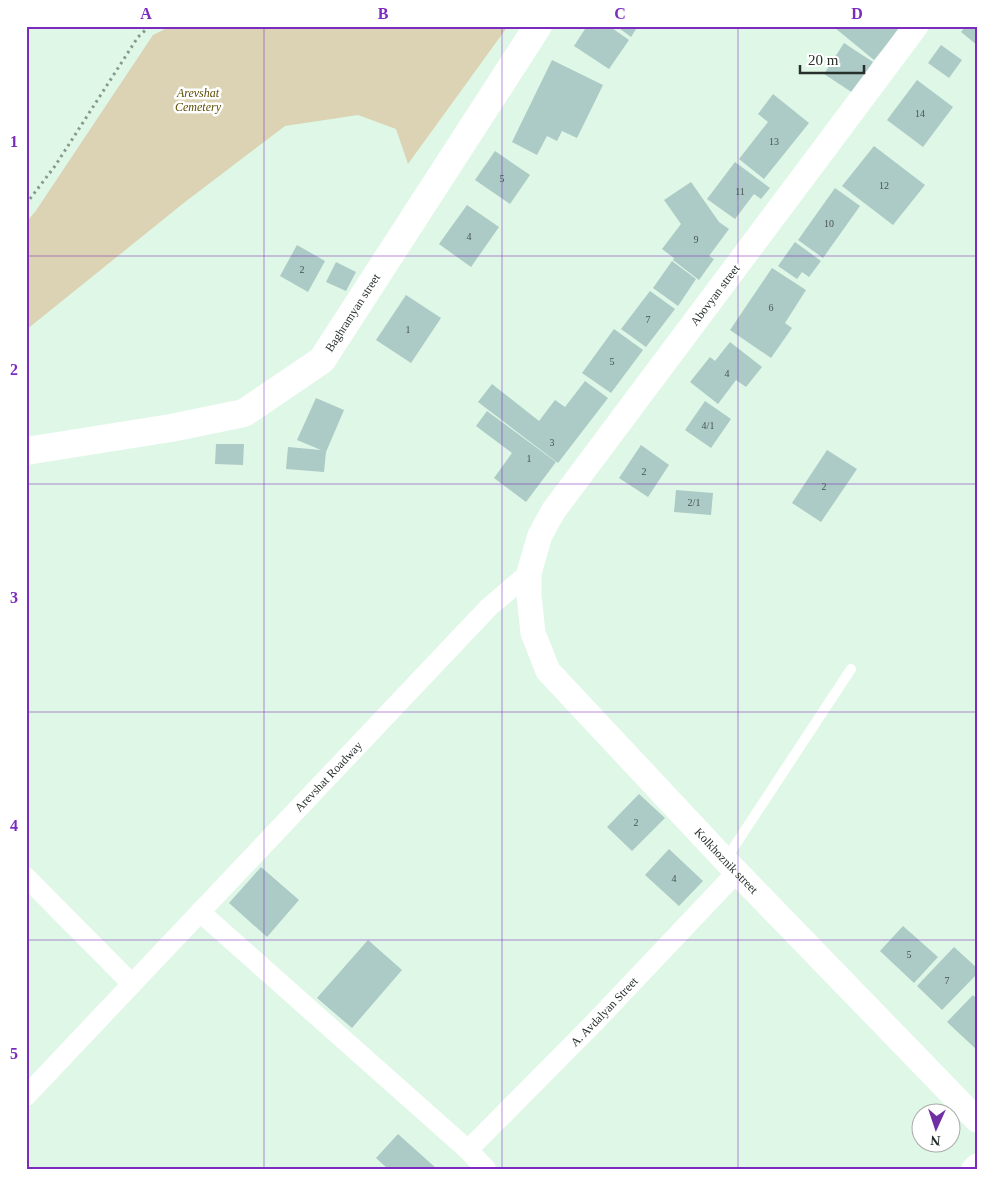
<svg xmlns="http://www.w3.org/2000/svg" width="1003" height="1195" viewBox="0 0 1003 1195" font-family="Georgia,serif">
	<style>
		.green { fill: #dbd3b4 }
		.building { fill: #accac6 }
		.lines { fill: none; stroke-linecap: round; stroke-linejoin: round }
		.path { stroke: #87988c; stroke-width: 3; stroke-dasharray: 2.5 4; stroke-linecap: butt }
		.service { stroke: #fff; stroke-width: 10 }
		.minor { stroke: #fff; stroke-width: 20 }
		.tertiary { stroke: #fff; stroke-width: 25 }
		.secondary { stroke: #fff; stroke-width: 28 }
		.grid { fill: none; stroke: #7b2cbf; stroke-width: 1; stroke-opacity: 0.55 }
		.labels { text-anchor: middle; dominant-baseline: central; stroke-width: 5; stroke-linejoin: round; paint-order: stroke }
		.number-label { font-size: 10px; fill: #485651 }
		.park-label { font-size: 12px; font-style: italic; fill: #5c4d06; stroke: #fff }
		.street-label { font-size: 12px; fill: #27302a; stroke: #fff }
		.neatline { fill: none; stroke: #7b2cbf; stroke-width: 2 }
		.grid-label { font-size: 16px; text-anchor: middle; font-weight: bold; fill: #7b2cbf }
	</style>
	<rect width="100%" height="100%" fill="#dff7e6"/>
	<path class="green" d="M 171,26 L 508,26 L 408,164 L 396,129 L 358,115 L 285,126 L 185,202 L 26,330 L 26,222 L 35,212 L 153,35 Z"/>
	<g class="building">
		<path d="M 587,26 L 609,26 L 629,40 L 609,69 L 574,46 Z"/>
		<path d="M 616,26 L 638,26 L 631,37 Z"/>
		<path d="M 836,26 L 897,26 L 900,29 L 874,60 L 835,28 Z"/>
		<path d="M 966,26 L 977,26 L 977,45 L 961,32 Z"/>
		<path d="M 844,43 L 873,62 L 853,93 L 824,74 Z"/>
		<path d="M 941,45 L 962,60 L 949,78 L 928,63 Z"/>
		<path d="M 552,60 L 603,85 L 577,138 L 562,131 L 557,141 L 547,136 L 537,155 L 512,142 Z"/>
		<path d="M 917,80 L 953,107 L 923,147 L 887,120 Z"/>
		<path d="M 773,94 L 809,123 L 764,179 L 739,159 L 768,122 L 758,114 Z"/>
		<path d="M 874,146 L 925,185 L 893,225 L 842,186 Z"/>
		<path d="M 495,151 L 530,175 L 510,204 L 475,180 Z"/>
		<path d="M 735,162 L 770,188 L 761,199 L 754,194 L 735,219 L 707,199 Z"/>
		<path d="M 691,182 L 719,222 L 729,229 L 709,256 L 714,259 L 699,280 L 673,260 L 674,258 L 662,249 L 681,224 L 664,200 Z"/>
		<path d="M 835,188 L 860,206 L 823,258 L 798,240 Z"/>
		<path d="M 467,205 L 499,227 L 471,267 L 439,244 Z"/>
		<path d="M 795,242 L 821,261 L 809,277 L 802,272 L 797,279 L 778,266 Z"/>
		<path d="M 297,245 L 325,261 L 308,292 L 280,276 Z"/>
		<path d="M 672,261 L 696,279 L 678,306 L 653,288 Z"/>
		<path d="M 336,262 L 356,272 L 346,291 L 326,282 Z"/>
		<path d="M 772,268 L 806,290 L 785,323 L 792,328 L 771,358 L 730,330 Z"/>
		<path d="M 650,291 L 675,309 L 646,347 L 621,329 Z"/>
		<path d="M 406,295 L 441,318 L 411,363 L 376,340 Z"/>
		<path d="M 614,329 L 643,350 L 611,393 L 582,373 Z"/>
		<path d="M 730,342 L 762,367 L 746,387 L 736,380 L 718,404 L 690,382 L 710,357 L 715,361 Z"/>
		<path d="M 585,381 L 608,398 L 558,463 L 478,402 L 492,384 L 539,421 L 555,400 L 565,407 Z"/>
		<path d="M 316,398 L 344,410 L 326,452 L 324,472 L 286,469 L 288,447 L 321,450 L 297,440 Z"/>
		<path d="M 705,401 L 731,419 L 711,448 L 685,430 Z"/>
		<path d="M 487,411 L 556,462 L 526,502 L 494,478 L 512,453 L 476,426 Z"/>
		<path d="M 216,444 L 244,444 L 243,465 L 215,464 Z"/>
		<path d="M 641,445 L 669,465 L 648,497 L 619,478 Z"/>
		<path d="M 827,450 L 857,469 L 821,522 L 792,503 Z"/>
		<path d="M 676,490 L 713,493 L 711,515 L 674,512 Z"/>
		<path d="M 639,794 L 665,818 L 632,851 L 607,827 Z"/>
		<path d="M 669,849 L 703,881 L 679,906 L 645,875 Z"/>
		<path d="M 261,867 L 299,900 L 267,937 L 229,903 Z"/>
		<path d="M 903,926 L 938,957 L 914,983 L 880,951 Z"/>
		<path d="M 368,940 L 402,970 L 352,1028 L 317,998 Z"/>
		<path d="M 954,947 L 977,968 L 977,974 L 942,1010 L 917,986 Z"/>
		<path d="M 973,995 L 977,999 L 977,1050 L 947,1022 Z"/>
		<path d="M 398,1134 L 437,1169 L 388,1169 L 376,1158 Z"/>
	</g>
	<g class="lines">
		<path class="path" d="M 26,204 L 55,166 L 138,37 L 150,26"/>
		<path class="service" d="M 726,859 L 851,669"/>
		<g class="minor">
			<path d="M 26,877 L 132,984"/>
			<path d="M 200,912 L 468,1150 L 486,1169"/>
			<path id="s1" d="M 26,1096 L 488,608 L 529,573"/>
			<path id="s2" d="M 468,1150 L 594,1023 L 737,872"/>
		</g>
		<g class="tertiary">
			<path id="s3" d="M 916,26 L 554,510 L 540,535 L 529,573 L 529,595 L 533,633 L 548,671 L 725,860 L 977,1120"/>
			<path d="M 974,1169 L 977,1166"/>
		</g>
		<path class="secondary" id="s4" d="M 26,451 L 171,428 L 244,413 L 322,360 L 538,26"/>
	</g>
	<path class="grid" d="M 264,26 L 264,1169M 502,26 L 502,1169M 738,26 L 738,1169M 26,256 L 977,256M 26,484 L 977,484M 26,712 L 977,712M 26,940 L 977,940"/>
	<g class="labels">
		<g class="number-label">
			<text x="920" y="113">14</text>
			<text x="774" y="141">13</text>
			<text x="502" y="178">5</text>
			<text x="884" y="185">12</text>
			<text x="740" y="191">11</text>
			<text x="829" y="223">10</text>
			<text x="469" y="236">4</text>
			<text x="696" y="239">9</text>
			<text x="302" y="269">2</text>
			<text x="771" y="307">6</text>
			<text x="648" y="319">7</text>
			<text x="408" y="329">1</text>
			<text x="612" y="361">5</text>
			<text x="727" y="373">4</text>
			<text x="708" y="425">4/1</text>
			<text x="552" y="442">3</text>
			<text x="529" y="458">1</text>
			<text x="644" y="471">2</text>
			<text x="824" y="486">2</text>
			<text x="694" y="502">2/1</text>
			<text x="636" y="822">2</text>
			<text x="674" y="878">4</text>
			<text x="909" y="954">5</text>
			<text x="947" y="980">7</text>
		</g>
		<g class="park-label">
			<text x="198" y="93">Arevshat<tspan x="198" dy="14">Cemetery</tspan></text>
		</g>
		<g class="street-label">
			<text transform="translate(715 295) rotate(-53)">Abovyan street</text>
			<text stroke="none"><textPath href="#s4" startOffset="372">Baghramyan street</textPath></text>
			<text stroke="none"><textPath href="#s1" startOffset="440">Arevshat Roadway</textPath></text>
			<text stroke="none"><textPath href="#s3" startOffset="1034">Kolkhoznik street</textPath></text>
			<text stroke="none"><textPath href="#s2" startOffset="194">A. Avdalyan Street</textPath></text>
		</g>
	</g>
	<rect width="1003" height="1195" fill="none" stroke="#ffffff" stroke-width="55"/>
	<g transform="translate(936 1128) rotate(183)"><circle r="24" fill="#ffffff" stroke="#a9acaa"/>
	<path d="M0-4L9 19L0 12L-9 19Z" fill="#702fa4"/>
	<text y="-8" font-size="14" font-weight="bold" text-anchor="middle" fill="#27302a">N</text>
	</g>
	<path d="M800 65v8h64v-8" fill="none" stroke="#27302a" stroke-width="2.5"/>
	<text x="808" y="65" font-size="15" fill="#27302a" stroke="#ffffff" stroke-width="4" paint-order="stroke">20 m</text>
	<rect x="28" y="28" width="948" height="1140" class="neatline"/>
	<g class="grid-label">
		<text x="146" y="19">A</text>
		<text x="383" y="19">B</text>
		<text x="620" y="19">C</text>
		<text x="857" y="19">D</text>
		<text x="14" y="147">1</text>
		<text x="14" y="375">2</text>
		<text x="14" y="603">3</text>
		<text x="14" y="831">4</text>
		<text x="14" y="1059">5</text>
	</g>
</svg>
